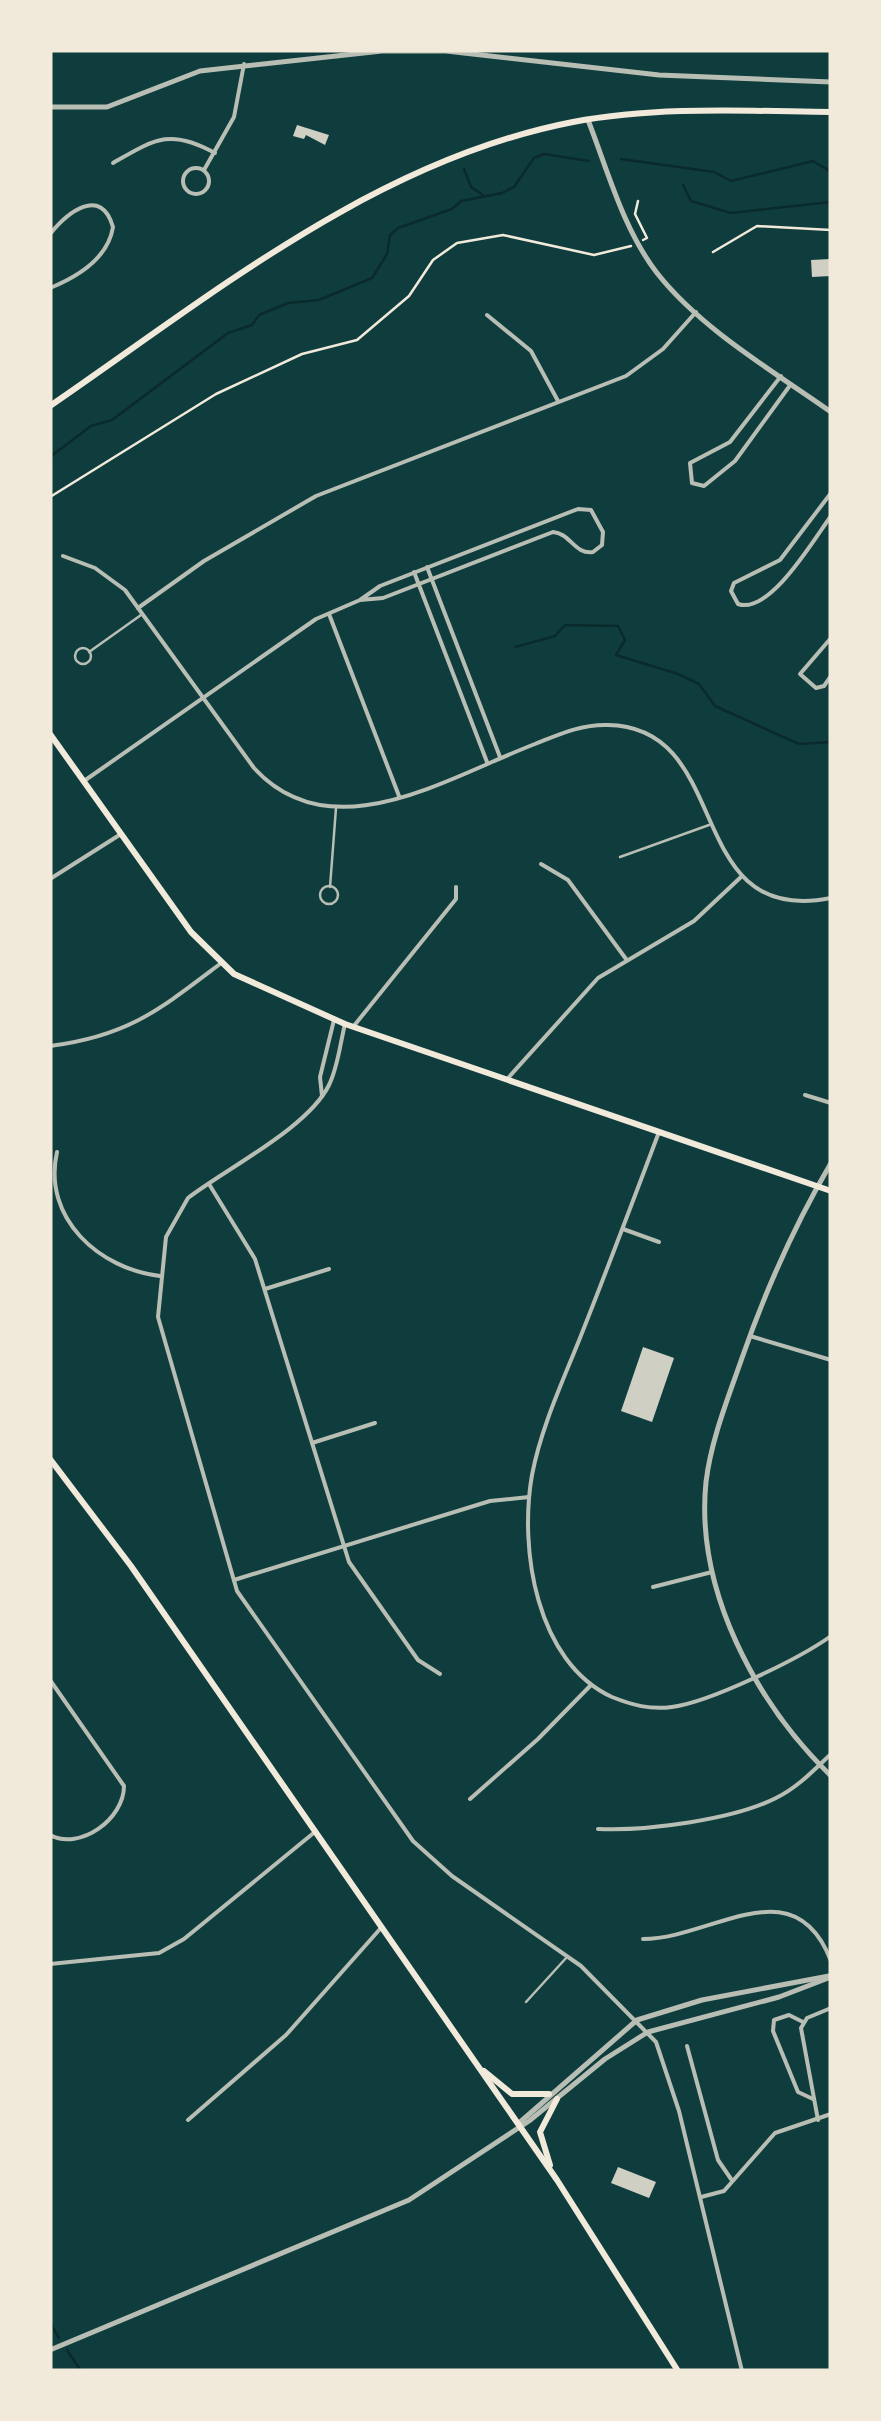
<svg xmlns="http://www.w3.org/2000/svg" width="881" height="2421" viewBox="0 0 881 2421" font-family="'Space Grotesk',sans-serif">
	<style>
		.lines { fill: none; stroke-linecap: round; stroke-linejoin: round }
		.stream { stroke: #0a2a2b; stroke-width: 2.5 }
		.building { fill: #cfcfc3 }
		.path { stroke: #f1e9da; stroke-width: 2.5 }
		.service { stroke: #b8beb3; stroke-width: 2.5 }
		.minor { stroke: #b8beb3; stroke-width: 4 }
		.tertiary { stroke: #b8beb3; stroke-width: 5 }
		.secondary { stroke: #f1e9da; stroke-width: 6 }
		.trunk { stroke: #f1e9da; stroke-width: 6 }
	</style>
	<rect width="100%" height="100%" fill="#0f3d3e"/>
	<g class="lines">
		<g class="stream">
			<path d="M 621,159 L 714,172 L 731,181 L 813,161 L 831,172"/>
			<path d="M 464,169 L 471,187 L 483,195"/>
			<path d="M 683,185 L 691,201 L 731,213 L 831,202"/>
			<path d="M 50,457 L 91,426 L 112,420 L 228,333 L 252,325 L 259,315 L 288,303 L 319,300 L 372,278 L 387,254 L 390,235 L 398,228 L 452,209 L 461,201 L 502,193 L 514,187 L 534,158 L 544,154 L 589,161"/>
			<path d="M 515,647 L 555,636 L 565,625 L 618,626 L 625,640 L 616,655 L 678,674 L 699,684 L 715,706 L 799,744 L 831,742"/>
			<path d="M 50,2323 L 59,2338"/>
			<path d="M 67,2350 L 81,2371"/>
		</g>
	</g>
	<g class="building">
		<path d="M 297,125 L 329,135 L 325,145 L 306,135 L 304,139 L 293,136 Z"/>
		<path d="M 830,259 L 831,276 L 812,277 L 811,260 Z"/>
		<path d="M 643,1347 L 674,1358 L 652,1422 L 621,1411 Z"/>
		<path d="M 618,2167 L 656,2182 L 649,2198 L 611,2183 Z"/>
	</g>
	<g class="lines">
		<g class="path">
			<path d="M 638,201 L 635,214 L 647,238 L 643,240"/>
			<path d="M 713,252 L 757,226 L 831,230"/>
			<path d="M 50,497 L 216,394 L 302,354 L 357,340 L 409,296 L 433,260 L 457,243 L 503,235 L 594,255 L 631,246"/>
		</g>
		<g class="service">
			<circle cx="83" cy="656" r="8"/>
			<path d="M 89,652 L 141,615"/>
			<path d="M 620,857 L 709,825"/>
			<circle cx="329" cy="895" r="9"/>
			<path d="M 330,887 L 336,808"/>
			<path d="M 526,2002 L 567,1957"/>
		</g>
		<g class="minor">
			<path d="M 113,163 C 155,139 170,128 215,153"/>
			<circle cx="196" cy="181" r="13"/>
			<path d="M 204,170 L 234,117 L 244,64"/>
			<path d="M 50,234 C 67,213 101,185 113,227 C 108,259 77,277 50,288"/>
			<path d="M 487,315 L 531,351 L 558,401"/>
			<path d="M 781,376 L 730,442 L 690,463 L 692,483 L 704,486 L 735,461 L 791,384"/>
			<path d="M 831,493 L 780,560 L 734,583 L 731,591 L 738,604 C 770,615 814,539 831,516"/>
			<path d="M 63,556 L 95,568 L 125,590 L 254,768 C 332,853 448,777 535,744 C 558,735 581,724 608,725 C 736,727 681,928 831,898"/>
			<path d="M 427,567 L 500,757"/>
			<path d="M 414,572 L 487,762"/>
			<path d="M 138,608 L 204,561 L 316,496 L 626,376 L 663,349 L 696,312"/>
			<path d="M 329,614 L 399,796"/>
			<path d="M 831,638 L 800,674 L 816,688 L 824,686 L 831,676"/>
			<path d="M 84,781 L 316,619 L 360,600 L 380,586 L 578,509 L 591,510 L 603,532 L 602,545 L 593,552 C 575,555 570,533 553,532 L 383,598 L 360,600"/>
			<path d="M 541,864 L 568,880 L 626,959"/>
			<path d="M 50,879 L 121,834"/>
			<path d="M 345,1024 C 340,1044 338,1067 329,1085 C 308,1128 227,1168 188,1198 L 166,1237 L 158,1317 L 237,1591 L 413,1841 L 452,1876 L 581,1966 L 656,2042 L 679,2111 L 742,2371"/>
			<path d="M 353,1027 L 456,899 L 456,887"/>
			<path d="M 50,1046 C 128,1036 159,1010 220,964"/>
			<path d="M 509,1077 L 598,978 L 694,921 L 741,877"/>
			<path d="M 805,1095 L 831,1103"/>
			<path d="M 322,1096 L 320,1077 L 334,1020"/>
			<path d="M 659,1132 C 633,1201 607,1270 580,1338 C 562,1383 541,1428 532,1475 C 519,1549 536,1662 612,1697 C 632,1705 650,1710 672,1707 C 710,1702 799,1659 831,1636"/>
			<path d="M 57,1152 C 42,1219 100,1269 160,1276"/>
			<path d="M 209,1184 L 255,1259 L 349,1562 L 418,1660 L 440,1674"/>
			<path d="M 623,1229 L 659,1242"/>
			<path d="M 265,1289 L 329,1269"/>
			<path d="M 750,1336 L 831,1360"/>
			<path d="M 312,1443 L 375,1423"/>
			<path d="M 234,1580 L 490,1501 L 529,1497"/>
			<path d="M 653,1587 L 712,1572"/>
			<path d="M 50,1680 L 124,1786 C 124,1819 80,1851 50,1835"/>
			<path d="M 470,1799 L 538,1739 L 591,1685"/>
			<path d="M 598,1829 C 646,1831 733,1820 776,1798 C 797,1788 814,1770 831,1754"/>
			<path d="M 643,1939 C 712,1939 794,1865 831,1961"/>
			<path d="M 50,1964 L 159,1953 L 184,1939 L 316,1831"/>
			<path d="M 803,2022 L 789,2015 L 774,2020 L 773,2031 L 798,2092 L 813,2099"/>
			<path d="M 687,2046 L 718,2160 L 731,2179"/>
			<path d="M 188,2120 L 286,2035 L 380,1929"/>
			<path d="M 818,2120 L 801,2028 L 807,2018 L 831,2008"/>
			<path d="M 701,2197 L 724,2191 L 775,2133 L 831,2114"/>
		</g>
		<g class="tertiary">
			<path d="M 50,107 L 107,107 L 200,71 L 382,51 L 446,51 L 659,75 L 831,82"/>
			<path d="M 588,120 C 608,171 623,229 657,273 C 701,329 773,371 831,412"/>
			<path d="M 831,1163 C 794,1226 766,1289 742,1358 C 728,1398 711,1440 706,1482 C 695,1590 756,1703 831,1776"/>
			<path d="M 519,2123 L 637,2020 L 702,2000 L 829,1976"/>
			<path d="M 50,2350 L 409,2200 L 529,2121 L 605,2059 L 648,2032 L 779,1997 L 831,1977"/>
		</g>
		<g class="secondary">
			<path d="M 50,406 C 212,295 376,160 573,122 C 658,106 746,111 831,112"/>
			<path d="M 50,734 L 191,932 L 234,974 L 345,1024 L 831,1191"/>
		</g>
		<g class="trunk">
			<path d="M 50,1459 L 131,1566 L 557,2180 L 678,2371"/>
			<path d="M 484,2071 L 512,2094 L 549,2094"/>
			<path d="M 550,2165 L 540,2132 L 557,2099"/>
		</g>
	</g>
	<rect width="881" height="2421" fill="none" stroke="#f1e9da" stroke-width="105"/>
</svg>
